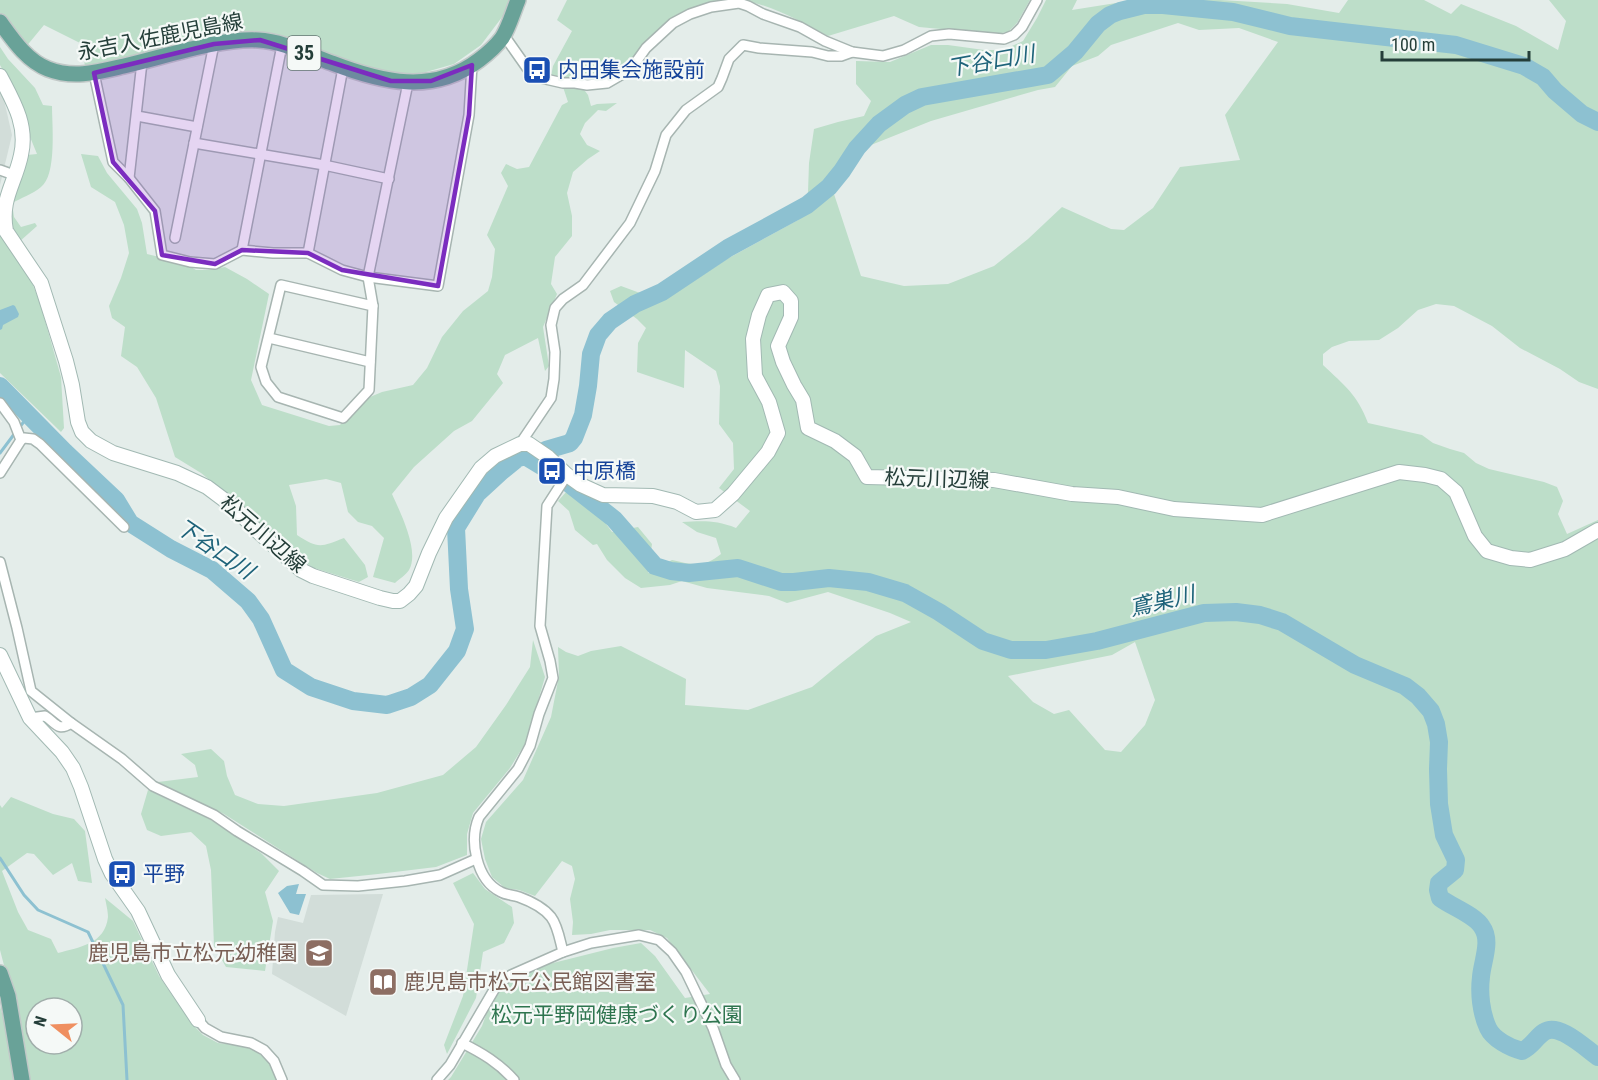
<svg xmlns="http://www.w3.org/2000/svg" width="1598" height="1080" viewBox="0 0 1598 1080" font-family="'Roboto Condensed','Noto Sans JP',sans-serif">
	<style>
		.built { fill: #d2ddd9 }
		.green { fill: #bddec9; fill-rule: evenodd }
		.water { fill: #8dc1d1 }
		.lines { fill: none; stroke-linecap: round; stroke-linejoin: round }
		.stream { stroke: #8dc1d1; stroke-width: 3 }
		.river { stroke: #8dc1d1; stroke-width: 18 }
		.street-casing { stroke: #a7b5b1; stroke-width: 12 }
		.secondary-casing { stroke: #a2b9b3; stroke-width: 16 }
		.primary-casing { stroke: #c2c9c8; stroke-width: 18 }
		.street { stroke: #fff; stroke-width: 9 }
		.secondary { stroke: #fff; stroke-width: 14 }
		.primary { stroke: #69a298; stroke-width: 15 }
		.marked { fill: #7b2cbf; fill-opacity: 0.2; stroke: #7b2cbf; stroke-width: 4.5; stroke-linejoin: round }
		.labels { text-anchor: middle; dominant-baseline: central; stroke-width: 4.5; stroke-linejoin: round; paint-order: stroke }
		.shield { fill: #f5f9f7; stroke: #637672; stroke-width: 1.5 }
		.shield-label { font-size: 20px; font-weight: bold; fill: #243e39 }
		.street-label { font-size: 21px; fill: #243e39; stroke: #f5f9f7 }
		.transit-label { font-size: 21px; fill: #164399; stroke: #f5f9f7; text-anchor: start }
		.education-label { font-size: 21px; fill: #785e54; stroke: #f5f9f7; text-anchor: end }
		.park-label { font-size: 21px; fill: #2e754f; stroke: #f5f9f7 }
		.water-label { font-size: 22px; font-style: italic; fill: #1e637a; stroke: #f5f9f7 }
	</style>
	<rect width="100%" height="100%" fill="#e4edea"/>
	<g class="built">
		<path d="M 0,92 L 4,100 L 12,135 L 0,185 Z"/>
		<path d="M 383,894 L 346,1016 L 272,974 L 275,932 L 278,917 L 303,923 L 311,895 Z"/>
	</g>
	<g class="green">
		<path d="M 0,0 L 515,0 L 481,45 L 454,64 L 419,74 L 390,75 L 263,35 L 85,67 L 82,44 L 44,25 L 25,48 L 0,21 Z"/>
		<path d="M 567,0 L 723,0 L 686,10 L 666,23 L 642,45 L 628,66 L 605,79 L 588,81 L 575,78 L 564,79 L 551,76 L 553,66 L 572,31 L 557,20 Z"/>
		<path d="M 737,0 L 1030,0 L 1017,23 L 1008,32 L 995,34 L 919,27 L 894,16 L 828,36 C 801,22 767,2 737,0 Z"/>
		<path d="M 1046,0 L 1077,0 L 1072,10 L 1135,0 L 1220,0 L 1287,4 L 1339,13 L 1348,0 L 1424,0 L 1451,14 L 1461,4 L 1516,26 L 1558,50 L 1566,21 L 1549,0 L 1598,0 L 1598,389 L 1579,382 L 1560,369 L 1520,348 L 1492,326 L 1454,306 L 1436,304 L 1418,310 L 1398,328 L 1379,340 L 1349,341 L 1332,347 L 1323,354 L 1323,365 C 1345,386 1357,394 1368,423 L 1422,435 L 1433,443 L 1450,449 L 1464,453 L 1476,463 L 1489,469 L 1544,482 L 1557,487 L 1563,501 L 1558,514 L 1567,534 L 1598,520 L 1598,1080 L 448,1080 L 451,1077 L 482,1026 L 487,1012 L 503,985 L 549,964 L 613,948 L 641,943 L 655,956 L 685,998 L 710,994 L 667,938 L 650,930 L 610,930 L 591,934 L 572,935 L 573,922 L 570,899 L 575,879 L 572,866 L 562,861 L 535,896 L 519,890 L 505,888 L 492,877 L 485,859 L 481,839 L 486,822 L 523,780 L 551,717 L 559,676 L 558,647 L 566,652 L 578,656 L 591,651 L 621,646 L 686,679 L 685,705 L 748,710 L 812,687 L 840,664 L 876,636 L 911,622 L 890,613 L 828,592 L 787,603 L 769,596 L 707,588 L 682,581 L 670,585 L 641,588 L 625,578 L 607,560 L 597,544 L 593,545 L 575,530 L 569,511 L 558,501 L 567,491 L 604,521 L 612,532 L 638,527 L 652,544 L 648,573 L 672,560 C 693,565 704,568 721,554 L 716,538 L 697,532 L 682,522 C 703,521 716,520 736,528 L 750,511 L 719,488 L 734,469 L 733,443 L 719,424 L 720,386 L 716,371 L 685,350 L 684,388 L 637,372 L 638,343 L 646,328 L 637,319 L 614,302 L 610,291 L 621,286 L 640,293 L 695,280 L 727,259 L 798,220 L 808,192 L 809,163 L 814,129 L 838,122 L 864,116 L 871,101 L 856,84 L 856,61 L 890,62 L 931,45 L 948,45 L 984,50 L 1003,50 L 1023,41 L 1037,18 ZM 1178,23 L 1199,30 L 1239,28 L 1278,42 L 1225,115 L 1240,160 L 1180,167 L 1153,208 L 1124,230 L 1111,229 L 1062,207 L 1028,239 L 994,266 L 948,284 L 904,286 L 861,276 L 834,194 L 866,147 L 931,121 L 1038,90 L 1055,87 L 1072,66 L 1098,56 L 1111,45 ZM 1135,642 L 1155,700 L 1145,725 L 1121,752 L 1105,750 L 1069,710 L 1054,714 L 1033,702 L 1008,676 L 1112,655 Z"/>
		<path d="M 0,47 L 8,59 L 35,88 L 43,105 L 52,106 C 52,125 57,175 41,187 C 33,194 21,198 12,203 L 14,217 L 21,227 L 35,223 L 37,226 L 19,242 L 7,219 L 27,155 L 37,154 L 28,132 L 24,109 L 0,65 Z"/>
		<path d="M 563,87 L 582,87 L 588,95 L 591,106 L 597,104 L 617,103 L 606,111 L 598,110 L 585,123 L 580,134 L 587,145 L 600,151 L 588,159 L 573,172 L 567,193 L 572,216 L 572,236 L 555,257 L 551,284 L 557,294 L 543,327 L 549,366 L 545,371 L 538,338 L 505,355 L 497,374 L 503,383 L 472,421 L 454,431 L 414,467 L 392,494 C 400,512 420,551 409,570 C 406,575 399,579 395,583 L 373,577 L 384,538 L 372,526 L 358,522 L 348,512 L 341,483 L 326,479 L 289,485 L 296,506 L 297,535 C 318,549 321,547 344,538 L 365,565 L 368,577 L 359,582 L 314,568 L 292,554 L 238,503 L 201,473 L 175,457 L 156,398 L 137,367 L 121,356 L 125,327 L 112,318 L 109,306 L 121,278 L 129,253 L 124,225 L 115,202 L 91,187 L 81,154 L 98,156 L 107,173 L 137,209 L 142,223 L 147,254 L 184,263 L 196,270 L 208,270 L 225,267 L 247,279 L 269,294 L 251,380 L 262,405 L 329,426 L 340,425 L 358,402 L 382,392 L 413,385 L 427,368 L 442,337 L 463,311 L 488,291 L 492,277 L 495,249 L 487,235 L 508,186 L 501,173 L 506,164 L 517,169 L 529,167 L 562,105 L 568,102 Z"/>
		<path d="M 0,235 L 31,280 L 40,303 L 61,377 L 64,428 L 61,432 L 0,373 Z"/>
		<path d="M 533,640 L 545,677 L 526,742 L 510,768 L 473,813 L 467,834 L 467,855 L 436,867 L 378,874 L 330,879 L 317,873 L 224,814 L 158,782 L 198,777 L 195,765 L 181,754 L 211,749 L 224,761 L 227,776 L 235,795 L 258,804 L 284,806 L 377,793 L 443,775 L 476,747 L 506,705 L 530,667 Z"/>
		<path d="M 148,790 L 211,820 L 261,853 L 279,871 L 265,892 L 273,921 L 265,971 L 226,967 L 214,946 L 211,870 L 206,846 L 191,832 L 161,836 L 147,830 L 141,814 Z"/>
		<path d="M 11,797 L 53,814 L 74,819 L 85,831 L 92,883 L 78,881 L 72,863 L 53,875 L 34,854 L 27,853 L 2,871 L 18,912 L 28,930 L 51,939 L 58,953 C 80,947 105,944 108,917 C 108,911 106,903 105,898 L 133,921 L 159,976 L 192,1024 L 203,1035 L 218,1043 L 244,1046 L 259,1053 L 271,1065 L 277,1080 L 28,1080 L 17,1015 L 0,950 L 0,805 L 2,808 ZM 36,1008 L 72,1008 L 72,1044 L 36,1044 Z"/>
		<path d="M 473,873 L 485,889 L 512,907 L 514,923 L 504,943 L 483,952 L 476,998 L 447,1054 L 444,1045 L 463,996 L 474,924 L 453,883 Z"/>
		<path d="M 0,1006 L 14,1058 L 17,1080 L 0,1080 Z"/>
	</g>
	<g class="water">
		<path d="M 13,305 L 15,306 L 19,314 L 18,317 L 3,325 L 2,329 L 0,330 L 0,310 Z"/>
		<path d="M 299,884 L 296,894 L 306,894 L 299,915 L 290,913 L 278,893 L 287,886 Z"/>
	</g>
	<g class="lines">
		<g class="stream">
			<path d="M 19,428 L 29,415"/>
			<path d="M 0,453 L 15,433"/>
			<path d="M 0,858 L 24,895 L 38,910 L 88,932 L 123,1005 L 127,1080"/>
		</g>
		<g class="river">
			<path d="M 0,386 L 65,452 L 116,500 L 130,523 L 171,549 L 212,570 L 248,601 L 261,619 L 284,670 L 311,687 L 353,701 L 387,705 L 411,697 L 430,685 L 457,651 L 465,629 L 459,589 L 456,528 L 477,494 L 502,471 L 518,458 L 525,456 L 563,479 L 614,519 L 655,566 L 671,571 L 689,573 L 738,568 L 781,582 L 794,582 L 829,578 L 868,582 L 905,593 L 939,612 L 983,641 L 1011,650 L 1046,650 L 1097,641 L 1204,613 L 1236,612 L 1260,615 L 1282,622 L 1355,665 L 1405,686 L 1418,696 L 1431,711 L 1436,724 L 1439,742 L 1438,769 L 1439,804 L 1444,835 L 1456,860 L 1455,870 L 1439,883 L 1438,890 L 1440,898 C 1452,907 1475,915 1482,927 C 1492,941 1482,962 1481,977 C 1479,993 1481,1013 1488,1028 C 1493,1039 1510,1048 1522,1051 C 1533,1046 1535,1038 1544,1032 C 1559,1022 1585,1048 1598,1057"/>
			<path d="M 546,450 L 570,443 L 574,438 L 583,415 L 588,386 L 591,354 L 598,335 L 610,321 L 635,304 L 662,292 L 728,248 L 807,205 L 829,187 L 842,171 L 857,148 L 879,124 L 905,105 L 922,97 L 1048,75 L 1075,52 L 1098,24 L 1110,15 L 1120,11 L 1144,5 L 1163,5 L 1233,12 L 1290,26 L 1456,45 L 1524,66 L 1543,77 L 1555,91 L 1582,114 L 1598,122"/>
		</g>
		<g class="street-casing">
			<g id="street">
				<path d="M 502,38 L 508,41 L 527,68 L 541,78 L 563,83 L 575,83 L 587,85 L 607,83 L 631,69 L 646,48 L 673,23 L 690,14 L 711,7 L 739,3 L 748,6 L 763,14 L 800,27 L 825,41 L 852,52 L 883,56 L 904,50 L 931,36 L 949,34 L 1004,39 L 1014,35 L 1022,27 L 1037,0"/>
				<path d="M 94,73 L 113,162 L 129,178 L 155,211 L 162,255 L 190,262 L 215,264 L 242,250 L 273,253 L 308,253 L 342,270 L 368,277 L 438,286 L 469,115 L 472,65"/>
				<path d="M 137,116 L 197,127"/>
				<path d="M 194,143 L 324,165 L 389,179"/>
				<path d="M 0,170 L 14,175"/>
				<path d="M 129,178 L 142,62"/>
				<path d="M 175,238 L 214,44"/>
				<path d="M 242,250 L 282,45"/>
				<path d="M 308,253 L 343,68"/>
				<path d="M 281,285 L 373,306 L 369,390 L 343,418 L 278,397 L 266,382 L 261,367 Z"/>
				<path d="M 373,306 L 368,277 L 408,83"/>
				<path d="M 269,338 L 370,362"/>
				<path d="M 0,403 L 14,422 L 21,440 L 0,473"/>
				<path d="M 21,440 L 24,438 L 33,439 L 40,444 L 124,527"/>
				<path d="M 520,444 L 551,398 L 554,379 L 555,352 L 551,325 L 555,308 L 563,299 L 583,285 L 630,223 L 655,171 L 666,135 L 686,110 L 718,87 L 722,78 L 729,59 L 743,45 L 759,48 L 812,52 L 828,56 L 841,56 L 852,52"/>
				<path d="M 0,562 L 17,628 L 31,691 L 71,723 L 122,759 L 153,786 L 214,815 L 237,831 L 303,871 L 323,885 L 358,886 L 405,881 L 440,875 L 476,859"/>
				<path d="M 30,718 L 45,716 C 56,723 58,732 71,723"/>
				<path d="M 563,952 C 560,941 558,926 551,917 C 543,907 530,901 519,897 C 513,895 506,895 501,892 C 476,880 469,840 479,817 L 518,769 L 530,746 L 539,714 L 553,678 L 550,661 L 540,626 L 547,506 L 567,475"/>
				<path d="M 198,1020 L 205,1028 L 221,1037 L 251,1043 L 264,1050 L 274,1061 L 282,1080"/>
				<path d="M 462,1043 C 482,1053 499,1063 514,1080"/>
				<path d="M 437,1080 L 450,1065 L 498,983 L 511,975 L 563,952 L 591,943 L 639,935 L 659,940 L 672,952 L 686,972 L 713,1028 L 726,1065 L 735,1080"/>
			</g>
		</g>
		<g class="secondary-casing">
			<g id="secondary">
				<path d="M 0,76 C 13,101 28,125 21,155 C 15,184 0,199 6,231 L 41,283 L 66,361 L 72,385 L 78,422 L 82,432 L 91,441 L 113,453 L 177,473 L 207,487 L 235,508 L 254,528 L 301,570 L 313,576 L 380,598 L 393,601 L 400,601 L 409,594 L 416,586 L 429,553 L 446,518 L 481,468 L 495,456 L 520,444 L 529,444 L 548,457 L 567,475 L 581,485 L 603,495 L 653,496 L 677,502 L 696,512 L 715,510 L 733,494 L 768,452 L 778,433 L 769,402 L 755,376 L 753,339 L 759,315 L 768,295 L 783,292 L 791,301 L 791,317 L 778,346 L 783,362 L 794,385 L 803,400 L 808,428 L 835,441 L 855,456 L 867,477 L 994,480 L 1072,494 L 1118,497 L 1174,509 L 1262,515 L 1399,472 L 1425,475 L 1441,479 L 1456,492 L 1475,536 L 1487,551 L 1511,558 L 1530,560 L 1565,549 L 1598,530"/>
				<path d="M 0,655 L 30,718 L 62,752 L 73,768 L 81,787 L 105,859 L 112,874 L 138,911 L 168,975 L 198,1020"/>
			</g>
		</g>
		<g class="primary-casing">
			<g id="primary">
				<path d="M 0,22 C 13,40 27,61 48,69 C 74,79 98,72 124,66 C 164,57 218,38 258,40 C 283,41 309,55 332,63 C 381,82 433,95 479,60 C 487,54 496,46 502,38 C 509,27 513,12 518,0"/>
				<path d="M 0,973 L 8,996 L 22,1080"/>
			</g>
		</g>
		<use href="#street" class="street"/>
		<use href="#secondary" class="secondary"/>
		<use href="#primary" class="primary"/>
	</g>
	<path class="marked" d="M 260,40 L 391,81 L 431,81 L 472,65 L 469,115 L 438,286 L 342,270 L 308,253 L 242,250 L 215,264 L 162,255 L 155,211 L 113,162 L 94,73 L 214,44 Z"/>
	<defs>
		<g id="bus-square" transform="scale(1.5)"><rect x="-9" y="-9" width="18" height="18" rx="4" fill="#1a4fb4" stroke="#f5f9f7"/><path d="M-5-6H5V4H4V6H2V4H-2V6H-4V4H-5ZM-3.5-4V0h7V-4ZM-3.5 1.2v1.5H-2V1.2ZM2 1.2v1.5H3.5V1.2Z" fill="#fff"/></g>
		<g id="school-square" transform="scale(1.5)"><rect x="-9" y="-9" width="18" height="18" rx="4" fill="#8d6e63" stroke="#f5f9f7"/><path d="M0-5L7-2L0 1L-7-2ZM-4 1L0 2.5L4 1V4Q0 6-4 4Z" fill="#fff"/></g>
		<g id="library-square" transform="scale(1.5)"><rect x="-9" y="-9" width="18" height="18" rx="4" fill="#8d6e63" stroke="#f5f9f7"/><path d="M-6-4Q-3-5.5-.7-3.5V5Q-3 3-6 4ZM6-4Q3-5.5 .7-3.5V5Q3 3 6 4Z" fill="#fff"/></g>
	</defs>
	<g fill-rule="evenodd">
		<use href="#bus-square" x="537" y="70"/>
		<use href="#bus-square" x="552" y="471"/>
		<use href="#bus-square" x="122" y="874"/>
		<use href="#school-square" x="319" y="953"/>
		<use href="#library-square" x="383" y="982"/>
	</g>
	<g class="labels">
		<rect class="shield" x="287.5" y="36" width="33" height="34" rx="4.5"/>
		<g class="shield-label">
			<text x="304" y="53">35</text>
		</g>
		<g class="street-label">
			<text transform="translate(160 37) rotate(-11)">永吉入佐鹿児島線</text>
			<text transform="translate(937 479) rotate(2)">松元川辺線</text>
			<text transform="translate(263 534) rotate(41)">松元川辺線</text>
		</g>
		<g class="transit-label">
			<text x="558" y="70">内田集会施設前</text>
			<text x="573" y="471">中原橋</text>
			<text x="143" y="874">平野</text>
		</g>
		<g class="education-label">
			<text x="298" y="953">鹿児島市立松元幼稚園</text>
			<text x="404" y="982" text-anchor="start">鹿児島市松元公民館図書室</text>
		</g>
		<g class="park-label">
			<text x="617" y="1015">松元平野岡健康づくり公園</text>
		</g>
		<g class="water-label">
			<text transform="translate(991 61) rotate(-10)">下谷口川</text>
			<text transform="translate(215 549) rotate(34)">下谷口川</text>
			<text transform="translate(1162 601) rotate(-13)">鳶巣川</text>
		</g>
	</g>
	<g transform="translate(54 1026) rotate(288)"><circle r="28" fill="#f5f9f7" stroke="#a1aeab" stroke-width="1.5"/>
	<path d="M0-4.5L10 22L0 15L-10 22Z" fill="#ef8f60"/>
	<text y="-9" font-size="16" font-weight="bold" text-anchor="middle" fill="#243e39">N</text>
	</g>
	<path d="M1382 51v9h147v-9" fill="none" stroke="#243e39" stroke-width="3"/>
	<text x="1391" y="51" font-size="18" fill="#243e39" stroke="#f5f9f7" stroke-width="4.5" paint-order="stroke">100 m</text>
</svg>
